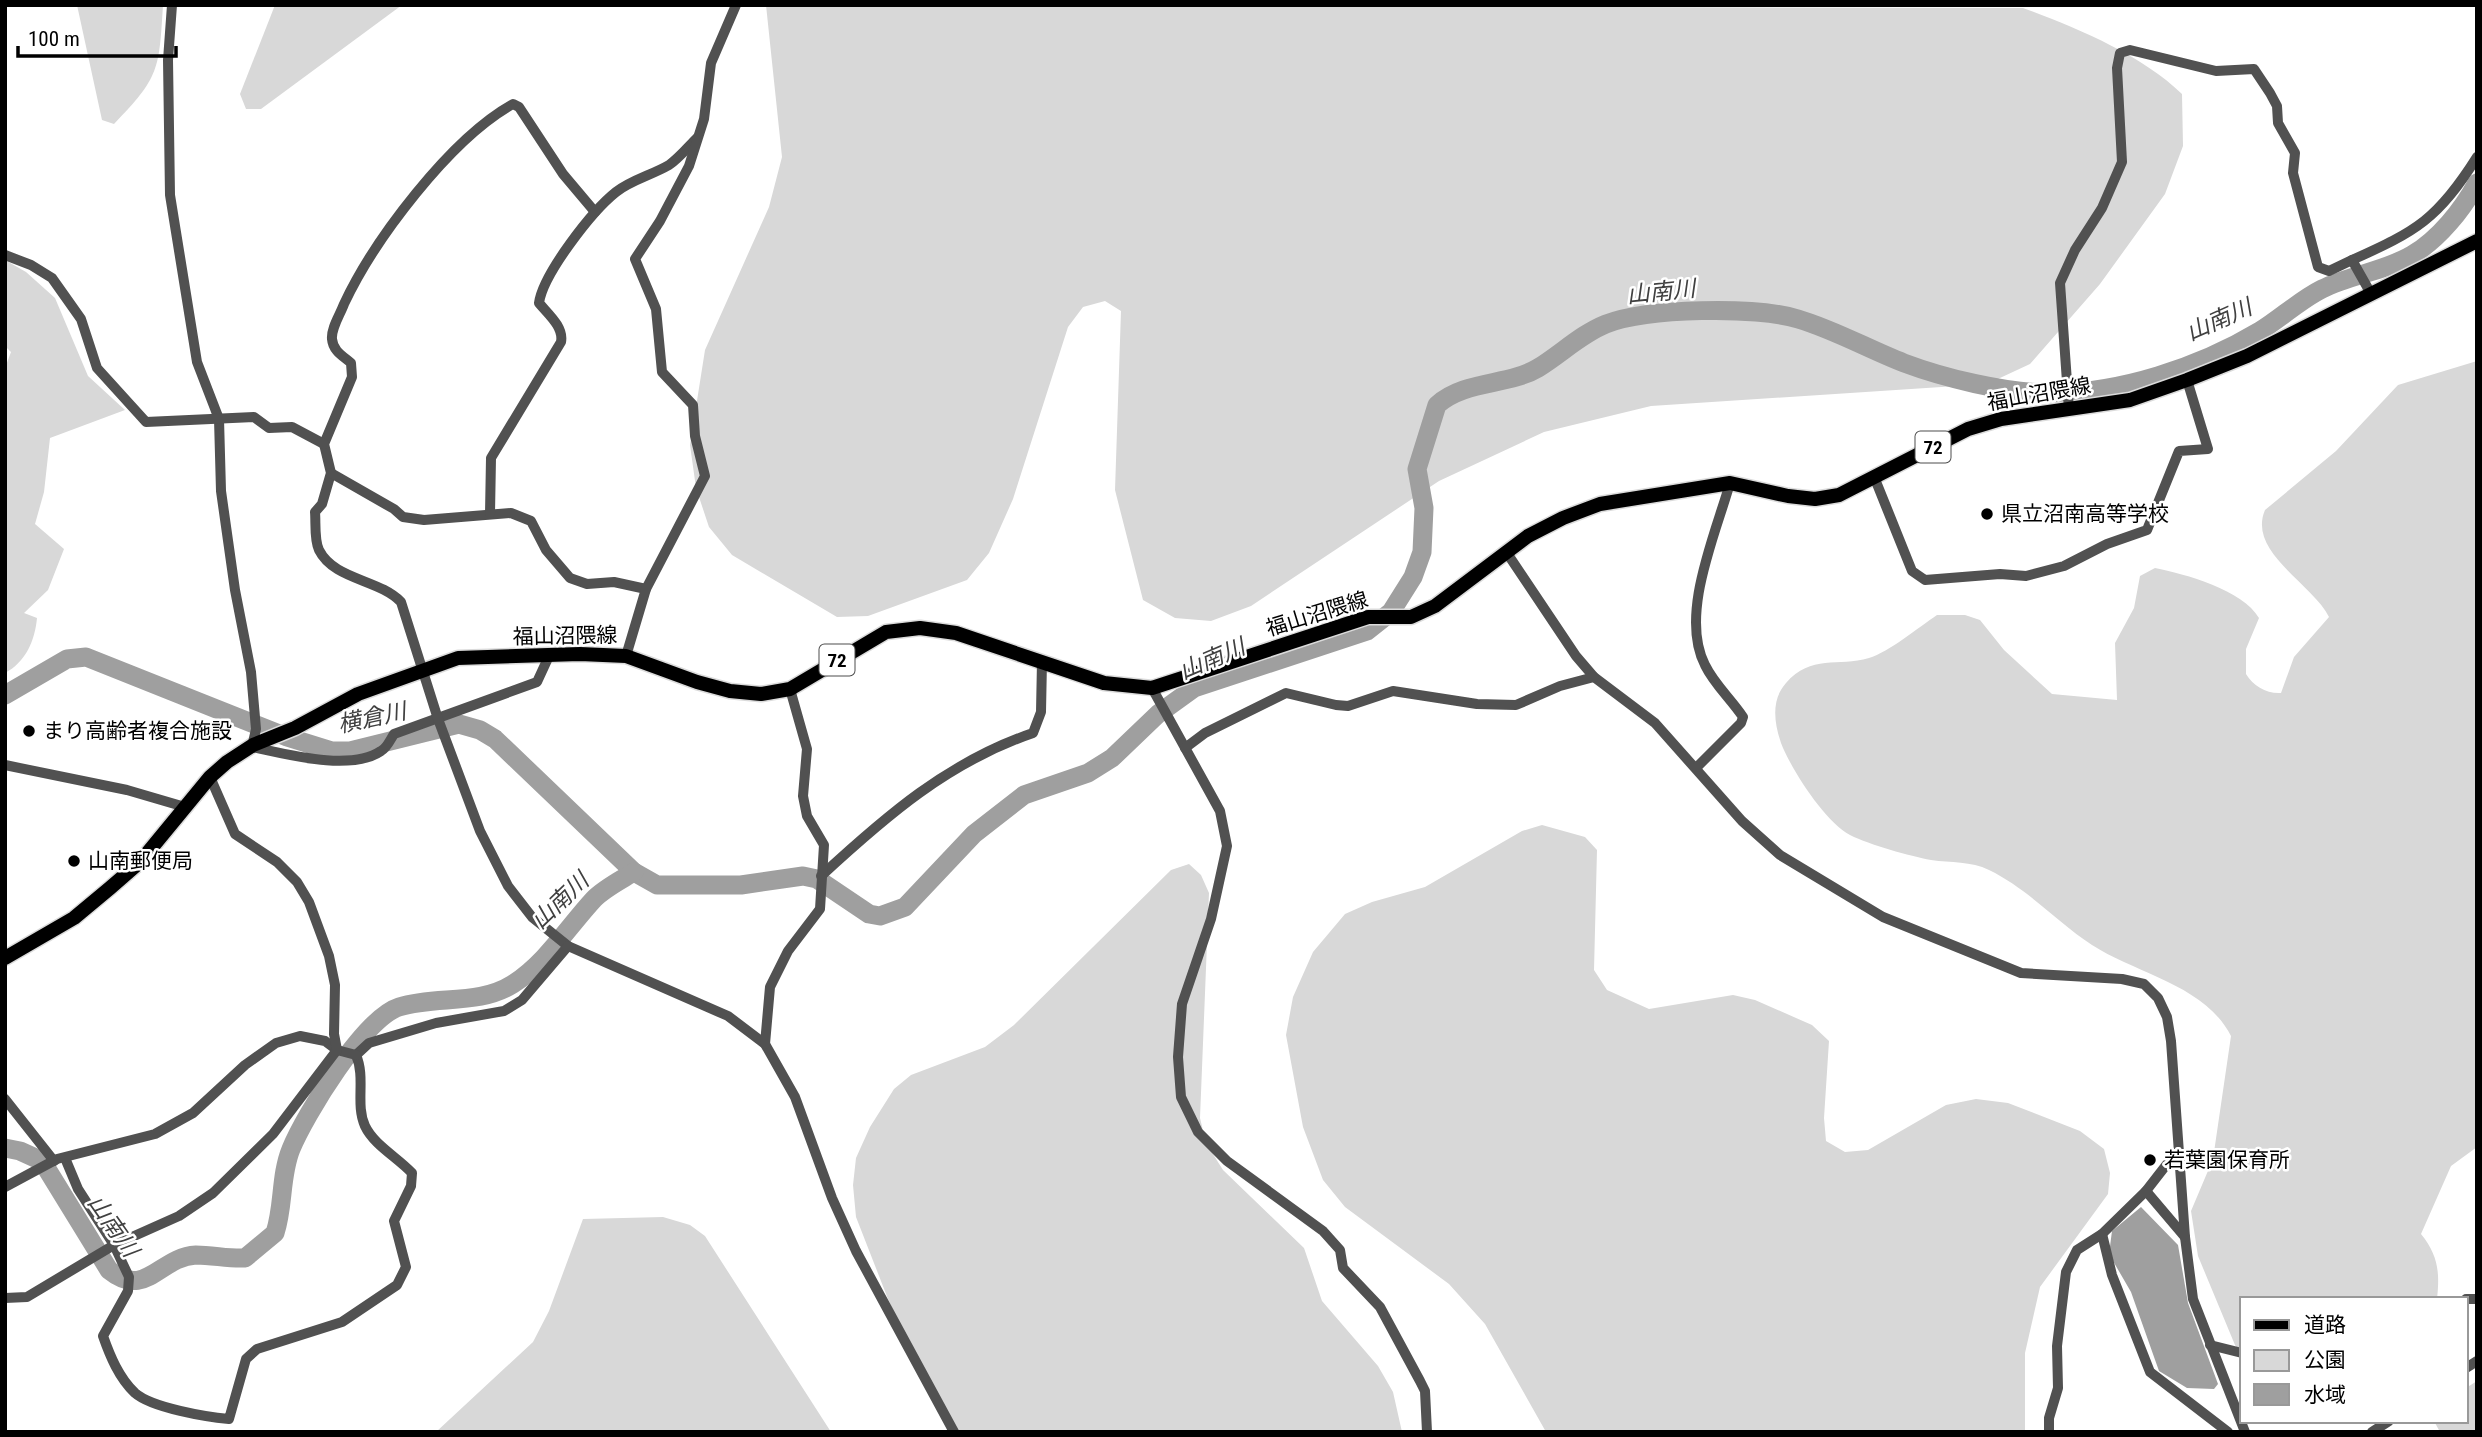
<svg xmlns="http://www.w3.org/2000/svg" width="2482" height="1437" viewBox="0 0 2482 1437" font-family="'Roboto Condensed','Noto Sans JP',sans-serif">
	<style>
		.green { fill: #d8d8d8 }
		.water { fill: #9f9f9f }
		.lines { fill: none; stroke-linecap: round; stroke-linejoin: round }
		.river { stroke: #9f9f9f; stroke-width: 19 }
		.major-casing { stroke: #dbdbdb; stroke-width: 17 }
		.minor { stroke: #515151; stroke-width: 10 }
		.major { stroke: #000; stroke-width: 14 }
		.poi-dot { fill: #000; stroke: #fff; stroke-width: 2.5 }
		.labels { text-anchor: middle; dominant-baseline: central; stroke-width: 5; stroke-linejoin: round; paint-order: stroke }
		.shield { fill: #fff; stroke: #4c4c4c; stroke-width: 2 }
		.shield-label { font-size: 19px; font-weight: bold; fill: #000 }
		.street-label { font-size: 21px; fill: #000; stroke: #fff }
		.poi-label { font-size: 21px; fill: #000; stroke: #fff; text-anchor: start }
		.water-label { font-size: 23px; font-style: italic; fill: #404040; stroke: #fff }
	</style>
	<rect width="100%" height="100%" fill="#fff"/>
	<g class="green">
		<path d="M 77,5 L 163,5 C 159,69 160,77 114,124 L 102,120 Z"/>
		<path d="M 275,5 L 402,5 L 261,109 L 246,109 L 240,94 Z"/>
		<path d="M 766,5 L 2023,8 C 2075,27 2142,55 2182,94 L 2183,146 L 2165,194 L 2100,284 L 2030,364 L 1987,384 L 1651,406 L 1544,432 L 1439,481 L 1251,606 L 1211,621 L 1175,618 L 1143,600 L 1115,490 L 1121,311 L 1105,301 L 1083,307 L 1068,327 L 1013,499 L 989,553 L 967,580 L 868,616 L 837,617 L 732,555 L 709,527 L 696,488 L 690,445 L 705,350 L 769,207 L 782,157 Z"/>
		<path d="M 5,260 L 26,272 L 55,298 L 88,376 L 125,410 L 50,438 L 44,492 L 35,524 L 64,549 L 48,590 L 24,613 L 37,618 C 35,640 26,662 5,673 L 5,368 L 11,352 L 5,346 Z"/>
		<path d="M 2477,361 L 2477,1147 L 2451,1166 L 2421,1234 C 2438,1255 2440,1272 2437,1299 L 2242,1299 L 2242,1355 L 2235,1345 L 2198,1256 L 2191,1211 L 2213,1159 L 2231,1036 C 2205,985 2137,974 2092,945 C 2056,921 2028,889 1989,870 C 1971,861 1951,863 1931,860 C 1910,856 1870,845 1850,835 C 1825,822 1791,769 1781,743 C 1774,722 1771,700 1786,683 C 1811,654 1838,667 1869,658 C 1889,652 1919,627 1937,615 L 1965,615 L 1980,620 L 2004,650 L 2052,694 L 2117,700 L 2115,643 L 2134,608 L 2140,576 L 2155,568 C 2185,574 2243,590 2259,618 L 2246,649 L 2246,674 C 2253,686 2267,694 2281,693 L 2294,657 L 2329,617 C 2313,584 2247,552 2265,510 L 2336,451 L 2398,385 Z"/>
		<path d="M 1542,825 L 1585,837 L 1597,850 L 1594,970 L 1607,990 L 1649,1009 L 1733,995 L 1755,1000 L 1812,1025 L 1829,1041 L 1824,1118 L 1826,1141 L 1845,1152 L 1868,1150 L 1946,1105 L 1976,1099 L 2008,1103 L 2080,1131 L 2104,1149 L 2110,1173 L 2108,1194 L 2040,1287 L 2025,1353 L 2025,1432 L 1546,1432 L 1485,1324 L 1449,1284 L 1345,1207 L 1323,1180 L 1303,1127 L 1286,1035 L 1293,997 L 1313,952 L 1345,914 L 1372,902 L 1425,887 L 1522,831 Z"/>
		<path d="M 1189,864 L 1201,875 L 1209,893 L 1200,1118 L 1206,1143 L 1223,1170 L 1304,1248 L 1322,1301 L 1378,1366 L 1393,1392 L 1402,1432 L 950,1432 L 888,1299 L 856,1217 L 853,1185 L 856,1158 L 870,1127 L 894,1089 L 911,1075 L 985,1047 L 1014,1025 L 1171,870 Z"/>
		<path d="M 663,1217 L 690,1225 L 705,1236 L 831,1432 L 436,1432 L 533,1342 L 549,1311 L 583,1219 Z"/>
		<path d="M 2477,1381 L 2477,1432 L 2440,1432 L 2434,1421 L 2466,1421 L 2466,1388 Z"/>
	</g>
	<path class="water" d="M 2141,1207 L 2178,1245 L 2188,1303 L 2218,1384 L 2214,1389 L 2187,1388 L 2159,1371 L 2131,1292 L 2109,1254 L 2112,1231 Z"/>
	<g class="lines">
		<g class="river">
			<path d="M 5,695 L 67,659 L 86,657 L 287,737 L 332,751 L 350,751 L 459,724 L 480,730 L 495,739 L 634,872 L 657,885 L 741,885 L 803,876 L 817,879 L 869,914 L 880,916 L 905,907 L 974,834 L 1024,795 L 1088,773 L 1112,758 L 1158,714 L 1194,688 L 1367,631 L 1391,612 L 1413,577 L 1422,552 L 1424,508 L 1417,469 L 1437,405 C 1465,380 1508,386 1538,368 C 1561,354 1581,334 1606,324 C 1647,308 1756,306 1798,319 C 1835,330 1868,349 1904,363 C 1944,378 2005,393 2049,393 C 2119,394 2200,367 2260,331 C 2281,318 2300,300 2322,289 C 2350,275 2385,271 2412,255 C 2439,239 2462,210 2477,183"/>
			<path d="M 5,1148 L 20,1151 L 42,1161 L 109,1270 C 146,1300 159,1257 196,1255 C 213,1255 229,1259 245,1258 L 275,1233 C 284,1206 280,1176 291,1149 C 305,1115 364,1018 399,1007 C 437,995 478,1006 513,984 C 546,963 568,927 594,899 C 605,888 621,880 634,872"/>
		</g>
		<g class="major-casing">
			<path id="major" d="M 5,958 L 74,918 L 110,888 L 140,862 L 210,777 L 227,762 L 253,745 L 295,728 L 358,694 L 458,658 L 580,654 L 626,656 L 697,682 L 730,691 L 761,694 L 790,689 L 886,632 L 920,628 L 956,633 L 1104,683 L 1152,688 L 1368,617 L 1411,617 L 1435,606 L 1528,536 L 1563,518 L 1600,504 L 1730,483 L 1788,496 L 1815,499 L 1839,495 L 1968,429 L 2001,419 L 2130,400 L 2187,380 L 2247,356 L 2477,241"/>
		</g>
		<g class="minor">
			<path d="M 172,5 L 168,60 L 170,195 L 197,362 L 219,419 L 221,491 L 235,590 L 251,672 L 256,729 L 252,747 C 286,754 350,772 381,751 C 387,748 390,740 394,734 L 537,682 L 549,656"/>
			<path d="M 595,212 L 563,174 L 519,107 L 513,104 C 450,139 374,240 344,304 C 340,315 331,328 332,339 C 333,351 343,356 351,363 L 352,377 L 324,444 L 331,473 L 322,504 L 315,512 C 316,522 314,540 319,550 C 334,580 379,579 401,602 L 438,719 L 480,831 L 508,886 L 532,917 L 568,946 L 728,1016 L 765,1044 L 795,1097 L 832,1198 L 856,1251 L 954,1432"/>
			<path d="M 5,255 L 31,265 L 52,278 L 81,319 L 97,368 L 146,422 L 254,417 L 269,428 L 292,427 L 324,444"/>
			<path d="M 2352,260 C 2417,231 2438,219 2477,157"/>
			<path d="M 2069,410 L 2060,283 L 2075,250 L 2102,208 L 2122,162 L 2117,68 L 2120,53 L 2130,50 L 2216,71 L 2254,69 L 2270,93 L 2277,106 L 2278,123 L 2295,153 L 2293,173 L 2318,267 L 2329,271 L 2352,260 L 2370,292"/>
			<path d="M 331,473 L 394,509 L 403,517 L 424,520 L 511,513 L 531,521 L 546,550 L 570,578 L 587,584 L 614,582 L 646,589"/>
			<path d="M 1875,479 L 1912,571 L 1925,580 L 2000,574 L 2026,576 L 2064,566 L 2107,544 L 2147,530 L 2179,451 L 2208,449 L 2187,380"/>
			<path d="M 490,514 L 491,458 L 561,342 C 564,327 548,314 539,303 C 543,274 592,211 616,192 C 631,180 652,175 669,165 C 679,158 688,147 697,138"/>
			<path d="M 1507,553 L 1576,656 L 1594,677 L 1655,723 L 1742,821 L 1780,855 L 1883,917 L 2021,973 L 2122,979 L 2144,984 L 2158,998 L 2167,1017 L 2171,1041 L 2185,1237 L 2193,1299 L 2245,1432"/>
			<path d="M 626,656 L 646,589 L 705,476 L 695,436 L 693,405 L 662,372 L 656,309 L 635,259 L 660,221 L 689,166 L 704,119 L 711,63 L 736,5"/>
			<path d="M 1152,688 L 1220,811 L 1227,846 L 1211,919 L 1182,1004 L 1178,1057 L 1181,1097 L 1198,1132 L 1227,1161 L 1323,1231 L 1340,1250 L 1343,1268 L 1380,1307 L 1420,1381 L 1425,1391 L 1427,1432"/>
			<path d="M 1185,748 L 1205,733 L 1286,693 L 1336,705 L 1348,706 L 1393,691 L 1477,704 L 1516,705 L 1560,686 L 1594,677"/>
			<path d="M 5,765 L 127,790 L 185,807"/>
			<path d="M 1697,767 L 1741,723 L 1743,717 C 1731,699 1714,684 1705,665 C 1679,615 1716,533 1730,483"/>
			<path d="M 821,876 C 886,816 948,762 1033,733 L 1041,712 L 1042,661"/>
			<path d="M 765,1044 L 770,987 L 788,951 L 820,909 L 824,845 L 807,816 L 803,796 L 807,749 L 790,689"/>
			<path d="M 356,1055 L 369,1043 L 436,1023 L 504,1011 L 522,1000 L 568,946"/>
			<path d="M 5,1099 L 54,1161"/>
			<path d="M 65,1158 L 78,1189 L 114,1245 L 129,1277 L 128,1291 L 103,1336 C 110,1356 119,1378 135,1393 C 152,1408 207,1417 229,1419 L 246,1359 L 257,1349 L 342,1322 L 397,1285 L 406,1267 L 394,1221 L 411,1186 L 412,1173 C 397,1157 374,1145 365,1126 C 355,1104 366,1078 356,1055"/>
			<path d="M 5,1187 L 57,1159 L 155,1134 L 193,1113 L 245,1065 L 276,1043 L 300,1036 L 325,1041 L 337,1050 L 356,1055"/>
			<path d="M 2146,1191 L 2185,1237"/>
			<path d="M 2102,1234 L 2112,1275 L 2150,1372 L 2228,1432"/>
			<path d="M 5,1298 L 27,1297 L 114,1245 L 179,1216 L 213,1193 L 273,1134 L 337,1050 L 334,1034 L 335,985 L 329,956 L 309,902 L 297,882 L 277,862 L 235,834 L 210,777"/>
			<path d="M 2466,1299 L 2477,1299"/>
			<path d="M 2210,1345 L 2242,1353"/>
			<path d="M 2466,1368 L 2477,1361"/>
			<path d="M 2049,1432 L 2049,1418 L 2058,1388 L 2057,1346 L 2066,1272 L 2077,1250 L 2102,1234 L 2146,1191 L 2167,1164 L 2180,1160"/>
			<path d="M 2372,1432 L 2389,1421"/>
		</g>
		<use href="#major" class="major"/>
	</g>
	<g class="poi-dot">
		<circle cx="1987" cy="514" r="7"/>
		<circle cx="29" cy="731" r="7"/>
		<circle cx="74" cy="861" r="7"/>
		<circle cx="2150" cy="1160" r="7"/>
	</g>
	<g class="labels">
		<g class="shield">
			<rect x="1915.5" y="431.5" width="35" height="31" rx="5"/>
			<rect x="819.5" y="644.5" width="35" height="31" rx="5"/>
		</g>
		<g class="shield-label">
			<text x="1933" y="447">72</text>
			<text x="837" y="660">72</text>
		</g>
		<g class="street-label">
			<text transform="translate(2039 394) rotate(-10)">福山沼隈線</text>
			<text transform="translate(1317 614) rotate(-17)">福山沼隈線</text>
			<text transform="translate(565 636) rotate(-1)">福山沼隈線</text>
		</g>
		<g class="poi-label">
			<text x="2001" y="514">県立沼南高等学校</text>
			<text x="43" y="731">まり高齢者複合施設</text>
			<text x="88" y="861">山南郵便局</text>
			<text x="2164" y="1160">若葉園保育所</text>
		</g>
		<g class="water-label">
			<text transform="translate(1661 292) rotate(-6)">山南川</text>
			<text transform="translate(2219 320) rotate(-24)">山南川</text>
			<text transform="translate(1212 659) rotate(-23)">山南川</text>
			<text transform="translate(372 718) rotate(-12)">横倉川</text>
			<text transform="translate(560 901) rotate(-44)">山南川</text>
			<text transform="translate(113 1226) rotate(55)">山南川</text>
		</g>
	</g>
	<rect width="2482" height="1437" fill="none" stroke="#000000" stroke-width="14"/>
	<rect x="2240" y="1297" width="228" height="126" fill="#ffffff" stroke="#999999" stroke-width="2"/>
	<rect x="2254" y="1320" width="35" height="10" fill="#000000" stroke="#999999" stroke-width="2"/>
	<text x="2304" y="1332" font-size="21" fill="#000000">道路</text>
	<rect x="2254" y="1350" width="35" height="21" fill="#d8d8d8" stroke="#999999" stroke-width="2"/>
	<text x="2304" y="1367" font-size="21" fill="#000000">公園</text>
	<rect x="2254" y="1384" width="35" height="21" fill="#9f9f9f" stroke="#999999" stroke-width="2"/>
	<text x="2304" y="1402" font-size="21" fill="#000000">水域</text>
	<path d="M18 46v10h158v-10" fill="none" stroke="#000000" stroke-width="3.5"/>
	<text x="28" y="46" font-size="21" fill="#000000" stroke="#ffffff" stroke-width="5" paint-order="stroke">100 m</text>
</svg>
